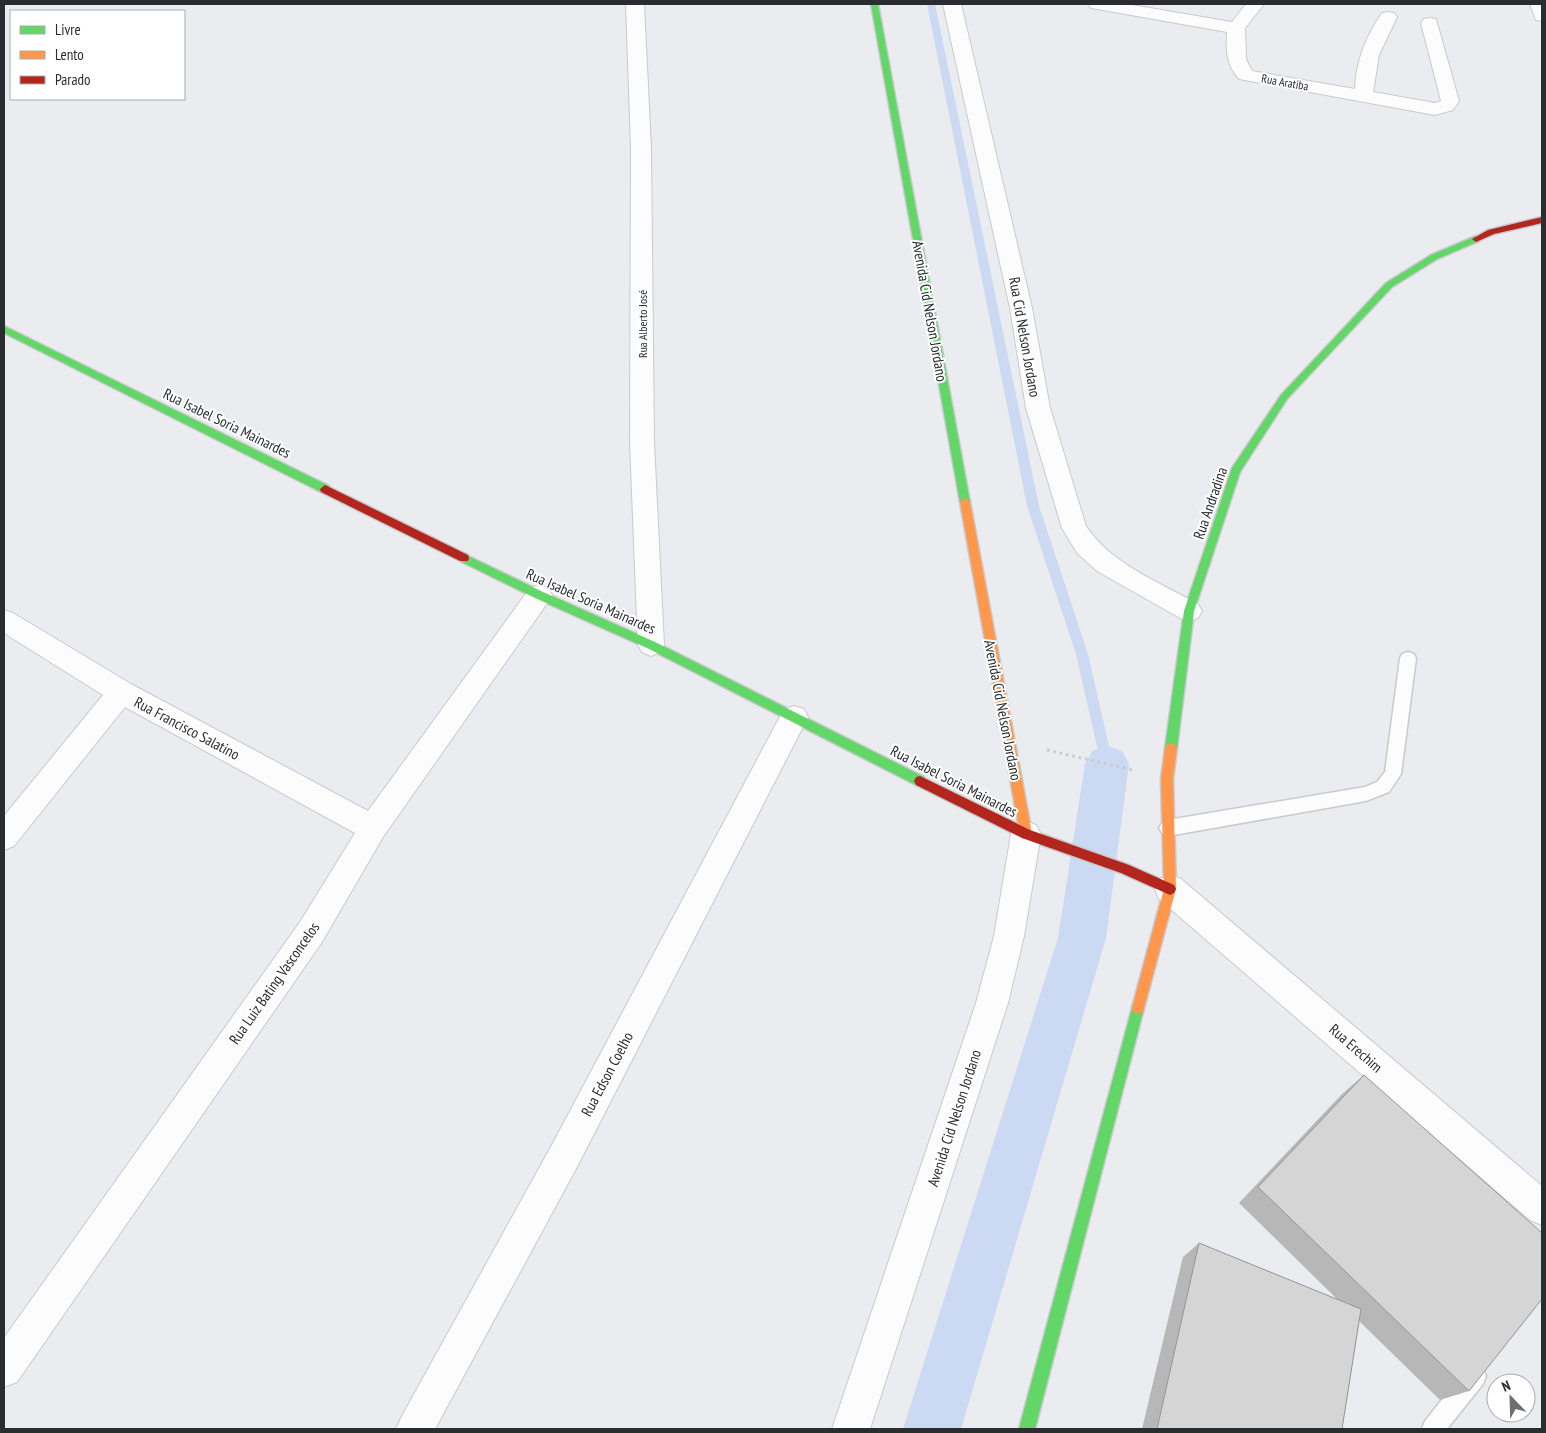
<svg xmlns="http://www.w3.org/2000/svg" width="1546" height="1433" viewBox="0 0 1546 1433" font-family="'PT Sans Narrow',sans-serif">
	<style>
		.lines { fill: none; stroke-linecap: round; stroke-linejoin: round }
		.stream { fill: #cbd9f2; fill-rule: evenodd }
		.canal { fill: #cbd9f2; fill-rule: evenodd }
		.lane-casing { stroke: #c8cacd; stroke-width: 3 }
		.street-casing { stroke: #c8cacd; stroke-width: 2 }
		.fast-casing { stroke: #c8cacd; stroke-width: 3 }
		.slow-casing { stroke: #c8cacd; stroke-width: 3 }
		.jam-casing { stroke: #c8cacd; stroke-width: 3 }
		.path { stroke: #c9cacc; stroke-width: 3; stroke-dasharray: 2.5 4; stroke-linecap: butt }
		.lane { fill: #fcfcfd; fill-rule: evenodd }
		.street { fill: #fcfcfd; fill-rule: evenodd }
		.fast { fill: #63d668; fill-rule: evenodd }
		.slow { fill: #ff974d; fill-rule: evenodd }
		.jam { fill: #b3261e; fill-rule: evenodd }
		.wall { fill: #b8b7b8 }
		.building { fill: #d6d5d6; stroke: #969596 }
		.labels { text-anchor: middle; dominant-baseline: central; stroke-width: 4; stroke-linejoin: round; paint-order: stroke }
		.far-street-label { font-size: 12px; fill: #2a2c2f; stroke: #fff }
		.street-label { font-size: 15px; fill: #2a2c2f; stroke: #fff }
	</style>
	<rect width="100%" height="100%" fill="#eaecf0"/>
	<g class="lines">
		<path class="stream" d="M 927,4 L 935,4 L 1039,506 L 1088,654 L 1113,764 L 1112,768 L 1107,769 L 1102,768 L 1101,764 L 1076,654 L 1027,506 Z"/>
		<path class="canal" d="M 1107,746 L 1122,751 L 1129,764 L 1106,938 L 961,1429 L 903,1429 L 1058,938 L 1085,764 L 1092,751 Z"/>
		<g class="lane-casing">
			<g id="lane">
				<path d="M 1408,652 L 1414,654 L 1416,658 L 1401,774 L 1389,792 L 1366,801 L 1168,836 L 1162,833 L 1159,828 L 1162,823 L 1168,820 L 1365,787 L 1377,782 L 1385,772 L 1400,658 L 1402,654 Z"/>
				<path d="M 1475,1365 L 1483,1368 L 1486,1376 L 1483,1384 L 1447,1429 L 1422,1429 L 1425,1421 L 1467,1368 Z"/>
			</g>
		</g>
		<g class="street-casing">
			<g id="street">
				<path d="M 626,4 L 644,4 L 651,148 L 654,442 L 664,645 L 660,652 L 651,656 L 642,652 L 638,645 L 630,442 L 631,148 Z"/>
				<path d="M 943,4 L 961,4 L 1032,308 L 1050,408 L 1086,526 C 1111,564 1159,582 1198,604 L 1202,611 L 1198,618 L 1189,621 L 1180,618 L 1097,571 L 1077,553 L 1062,528 L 1026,408 L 1010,308 Z"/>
				<path d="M 1088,4 L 1126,4 L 1232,22 L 1246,4 L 1264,4 L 1245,28 L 1246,59 L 1252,71 L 1355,89 C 1356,61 1366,36 1382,13 L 1388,12 L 1394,13 L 1397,17 L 1379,55 L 1373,92 L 1435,103 L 1441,101 L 1421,23 L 1424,19 L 1430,18 L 1436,19 L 1459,101 L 1453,110 L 1435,115 L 1239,79 C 1226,65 1226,50 1227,32 L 1097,9 L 1091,8 Z"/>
				<path d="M 1530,4 L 1542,4 L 1542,21 L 1536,20 Z"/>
				<path d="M 539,585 L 548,588 L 552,595 L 548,602 L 383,837 L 322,942 L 17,1382 L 4,1387 L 4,1338 L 300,922 L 355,833 L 125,707 L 14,846 L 4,850 L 4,816 L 103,695 L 4,633 L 4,610 L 13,613 L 131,684 L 368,811 L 530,588 Z"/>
				<path d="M 794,706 L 804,709 L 808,717 L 577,1167 L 435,1429 L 396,1429 L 402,1416 L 553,1143 L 784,709 Z"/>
				<path d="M 1026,821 L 1036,825 L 1041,834 L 1024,936 L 1008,1003 L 870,1429 L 832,1429 L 976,1003 L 994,936 L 1011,834 L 1016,825 Z"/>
				<path d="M 1170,875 L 1181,879 L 1542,1186 L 1542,1225 L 1530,1220 L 1159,899 L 1155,889 L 1159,879 Z"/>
			</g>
		</g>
		<g class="fast-casing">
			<g id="fast">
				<path d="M 871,4 L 878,4 L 970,502 L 965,506 L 960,502 Z"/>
				<path d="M 1476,236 L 1480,239 L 1479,241 L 1437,259 L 1392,287 L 1287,399 L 1240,472 L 1194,611 L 1177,748 L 1175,751 L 1171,753 L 1167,751 L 1165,748 L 1184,611 L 1232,468 L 1281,395 L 1386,283 L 1431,255 Z"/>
				<path d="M 4,326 L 329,486 L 330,489 L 329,492 L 321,492 L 4,333 Z"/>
				<path d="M 464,554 L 543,592 L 655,642 L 924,777 L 926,781 L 924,785 L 920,786 L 916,785 L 647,648 L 535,598 L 460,561 L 459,558 Z"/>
				<path d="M 1138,1002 L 1143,1004 L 1144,1008 L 1035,1429 L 1019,1429 L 1132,1008 L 1133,1004 Z"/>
			</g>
		</g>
		<g class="slow-casing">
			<g id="slow">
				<path d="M 965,498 L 970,502 L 1032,834 L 1030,838 L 1026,839 L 1022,838 L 1020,834 L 960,502 Z"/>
				<path d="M 1171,743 L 1175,745 L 1177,748 L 1173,779 L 1176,889 L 1144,1008 L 1143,1012 L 1138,1014 L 1133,1012 L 1132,1008 L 1164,889 L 1161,779 L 1165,748 L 1167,745 Z"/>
			</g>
		</g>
		<g class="jam-casing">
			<g id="jam">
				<path d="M 1542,217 L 1542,223 L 1494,234 L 1476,242 L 1472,239 L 1488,230 Z"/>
				<path d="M 325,485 L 468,555 L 469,558 L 468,561 L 460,561 L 321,492 L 320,489 Z"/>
				<path d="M 920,776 L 1030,830 L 1129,865 L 1174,885 L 1176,889 L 1174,893 L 1170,895 L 1121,873 L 1022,838 L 916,785 L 914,781 L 916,777 Z"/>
			</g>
		</g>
		<path class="path" d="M 1047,750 L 1133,770"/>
		<use href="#lane" class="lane"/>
		<use href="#street" class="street"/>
		<use href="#fast" class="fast"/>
		<use href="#slow" class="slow"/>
		<use href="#jam" class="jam"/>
	</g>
	<path class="wall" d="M 1364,1075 L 1469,1391 L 1440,1400 L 1359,1321 L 1342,1429 L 1142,1429 L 1183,1257 L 1199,1243 L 1338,1300 L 1239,1203 L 1342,1094 Z"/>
	<g class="building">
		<path d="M 1364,1075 L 1542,1233 L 1542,1299 L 1469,1391 L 1258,1187 Z"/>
		<path d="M 1199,1243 L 1361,1309 L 1342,1429 L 1157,1429 Z"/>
	</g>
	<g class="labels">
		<g class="far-street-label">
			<text transform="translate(1285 82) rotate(10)">Rua Aratiba</text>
			<text transform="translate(642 324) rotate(-90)">Rua Alberto José</text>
		</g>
		<g class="street-label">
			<text transform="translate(930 311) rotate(80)">Avenida Cid Nelson Jordano</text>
			<text transform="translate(1025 337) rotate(80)">Rua Cid Nelson Jordano</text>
			<text transform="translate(227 423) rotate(26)">Rua Isabel Soria Mainardes</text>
			<text transform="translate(1210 503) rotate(-71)">Rua Andradina</text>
			<text transform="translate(591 601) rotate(24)">Rua Isabel Soria Mainardes</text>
			<text transform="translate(1003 710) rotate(79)">Avenida Cid Nelson Jordano</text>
			<text transform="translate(187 728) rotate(28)">Rua Francisco Salatino</text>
			<text transform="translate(954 781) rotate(27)">Rua Isabel Soria Mainardes</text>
			<text transform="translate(274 983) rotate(-55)">Rua Luiz Bating Vasconcelos</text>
			<text transform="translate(1356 1048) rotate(41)">Rua Erechim</text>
			<text transform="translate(607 1074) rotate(-62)">Rua Edson Coelho</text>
			<text transform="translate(954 1118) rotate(-72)">Avenida Cid Nelson Jordano</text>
		</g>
	</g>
	<rect width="1546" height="1433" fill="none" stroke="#2a2c2f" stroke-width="10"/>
	<rect x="10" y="10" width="175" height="90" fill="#ffffff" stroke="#aaabac"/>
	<rect x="20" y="26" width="25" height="8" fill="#63d668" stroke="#aaabac"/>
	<text x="55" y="35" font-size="15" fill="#2a2c2f">Livre</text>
	<rect x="20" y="51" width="25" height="8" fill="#ff974d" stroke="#aaabac"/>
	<text x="55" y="60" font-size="15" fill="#2a2c2f">Lento</text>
	<rect x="20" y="76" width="25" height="8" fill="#b3261e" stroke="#aaabac"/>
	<text x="55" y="85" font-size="15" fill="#2a2c2f">Parado</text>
	<g transform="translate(1511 1398) rotate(337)"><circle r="24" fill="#ffffff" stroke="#aaabac"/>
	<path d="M0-4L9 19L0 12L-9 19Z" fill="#6d6f73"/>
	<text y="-8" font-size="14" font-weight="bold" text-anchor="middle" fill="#2a2c2f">N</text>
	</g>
</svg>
